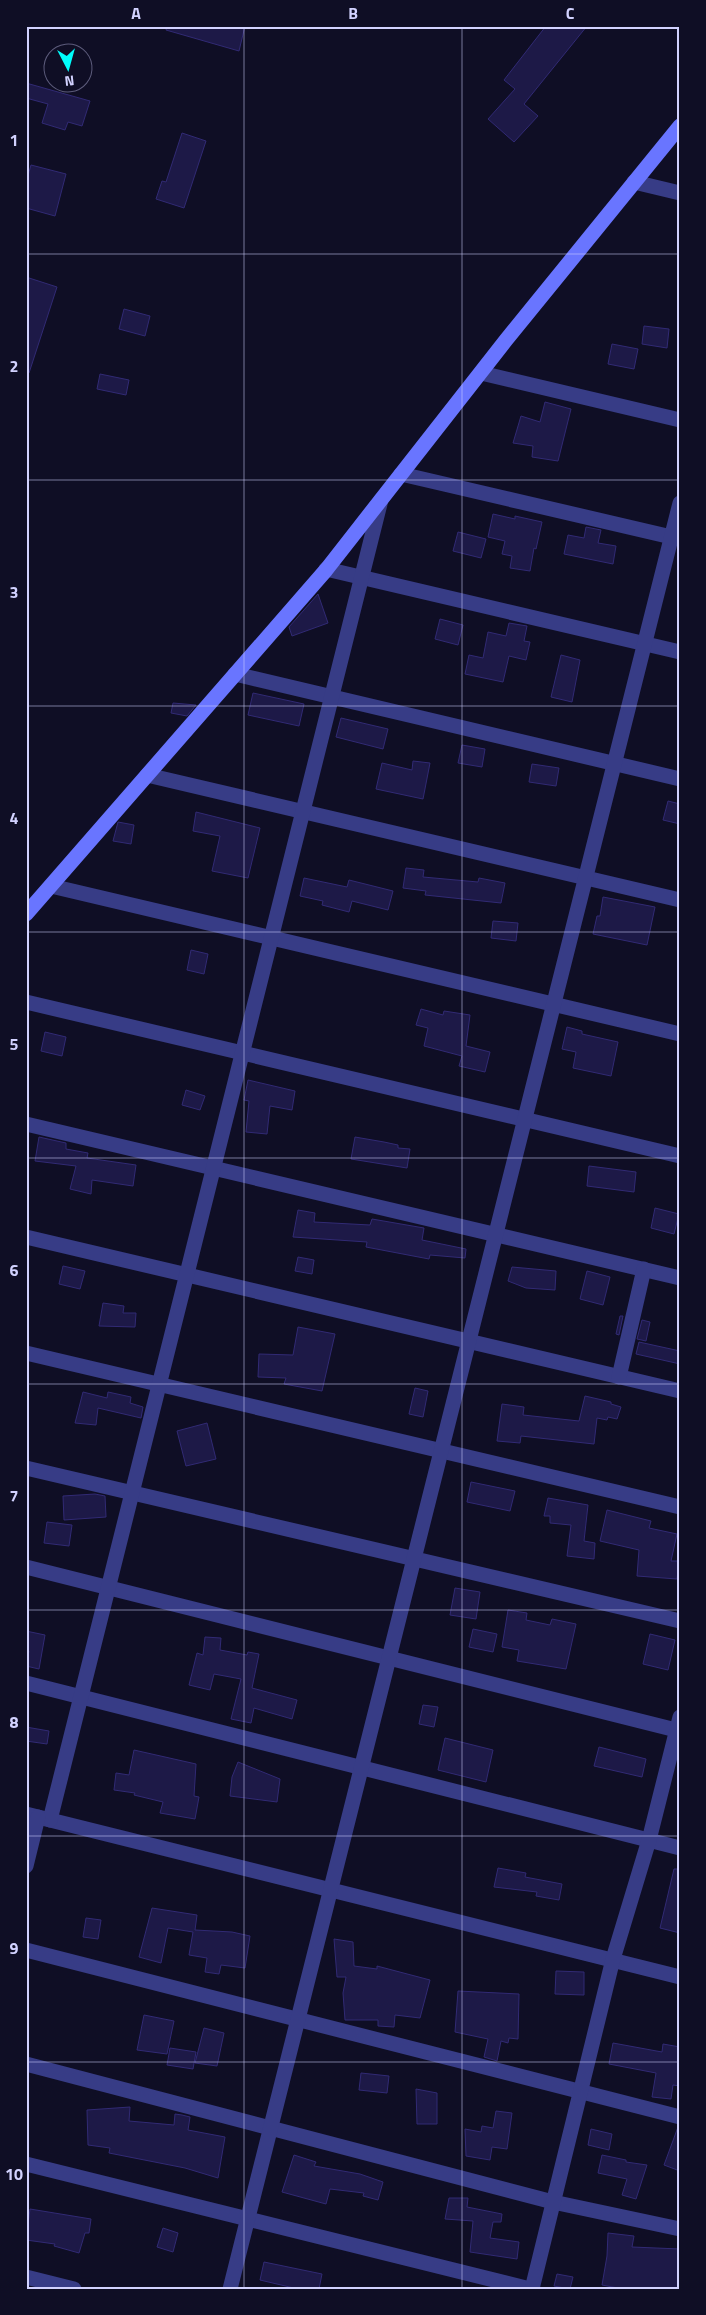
<svg xmlns="http://www.w3.org/2000/svg" width="706" height="2315" viewBox="0 0 706 2315" font-family="'Titillium Web',sans-serif">
	<style>
		.building { fill: #1d1947; stroke: #312a74 }
		.lines { fill: none; stroke-linecap: round; stroke-linejoin: round }
		.street { stroke: #373c86; stroke-width: 15 }
		.secondary { stroke: #6975ff; stroke-width: 15 }
		.grid { fill: none; stroke: #d2d2ff; stroke-width: 1; stroke-opacity: 0.55 }
		.neatline { fill: none; stroke: #d2d2ff; stroke-width: 2 }
		.grid-label { font-size: 16px; text-anchor: middle; font-weight: bold; fill: #d2d2ff }
	</style>
	<rect width="100%" height="100%" fill="#0f0e25"/>
	<g class="building">
		<path d="M 167,26 L 245,26 L 239,51 L 166,30 Z"/>
		<path d="M 546,26 L 587,26 L 524,104 L 538,116 L 514,142 L 488,119 L 515,89 L 504,80 Z"/>
		<path d="M 26,83 L 90,101 L 82,126 L 68,122 L 65,130 L 42,123 L 48,104 L 26,98 Z"/>
		<path d="M 182,133 L 206,141 L 184,208 L 156,199 L 162,181 L 166,182 Z"/>
		<path d="M 31,165 L 66,174 L 55,216 L 26,208 L 26,183 Z"/>
		<path d="M 26,277 L 57,287 L 29,373 L 26,372 Z"/>
		<path d="M 124,309 L 150,316 L 145,336 L 119,329 Z"/>
		<path d="M 644,326 L 669,329 L 667,348 L 642,344 Z"/>
		<path d="M 612,344 L 638,349 L 634,369 L 608,364 Z"/>
		<path d="M 100,374 L 129,380 L 126,395 L 97,389 Z"/>
		<path d="M 545,402 L 571,409 L 558,461 L 532,457 L 533,446 L 513,443 L 521,416 L 540,422 Z"/>
		<path d="M 493,514 L 515,519 L 515,516 L 542,522 L 536,549 L 534,548 L 530,571 L 510,568 L 512,556 L 502,554 L 505,541 L 488,537 Z"/>
		<path d="M 586,527 L 601,530 L 598,543 L 616,546 L 613,564 L 564,554 L 568,535 L 584,538 Z"/>
		<path d="M 458,532 L 486,539 L 481,558 L 453,551 Z"/>
		<path d="M 318,594 L 328,623 L 292,636 L 289,627 Z"/>
		<path d="M 440,619 L 463,625 L 458,645 L 435,639 Z"/>
		<path d="M 509,623 L 527,626 L 524,641 L 530,642 L 526,660 L 509,656 L 503,682 L 465,674 L 469,655 L 483,658 L 488,632 L 506,636 Z"/>
		<path d="M 561,655 L 580,660 L 572,702 L 551,697 Z"/>
		<path d="M 253,693 L 304,704 L 299,726 L 248,715 Z"/>
		<path d="M 173,703 L 196,705 L 187,716 L 171,713 Z"/>
		<path d="M 341,718 L 388,729 L 383,749 L 336,737 Z"/>
		<path d="M 462,745 L 485,749 L 482,767 L 458,763 Z"/>
		<path d="M 413,761 L 430,763 L 423,799 L 376,789 L 382,763 L 412,770 Z"/>
		<path d="M 532,764 L 559,768 L 556,786 L 529,782 Z"/>
		<path d="M 668,801 L 680,804 L 680,824 L 663,820 Z"/>
		<path d="M 196,812 L 260,828 L 248,878 L 212,871 L 220,836 L 193,831 Z"/>
		<path d="M 118,822 L 134,825 L 131,844 L 113,841 Z"/>
		<path d="M 406,868 L 424,870 L 423,877 L 478,882 L 479,878 L 505,883 L 501,903 L 425,895 L 426,891 L 403,888 Z"/>
		<path d="M 304,878 L 347,887 L 349,880 L 393,891 L 388,910 L 352,901 L 349,912 L 322,905 L 323,901 L 300,896 Z"/>
		<path d="M 603,897 L 655,907 L 647,945 L 593,934 L 597,916 L 600,916 Z"/>
		<path d="M 493,921 L 518,923 L 516,941 L 491,938 Z"/>
		<path d="M 191,950 L 208,954 L 204,974 L 187,970 Z"/>
		<path d="M 421,1009 L 443,1015 L 444,1011 L 470,1015 L 466,1046 L 490,1052 L 485,1072 L 459,1066 L 462,1056 L 424,1046 L 428,1028 L 416,1025 Z"/>
		<path d="M 567,1027 L 582,1031 L 582,1034 L 618,1042 L 611,1076 L 573,1068 L 576,1052 L 562,1049 Z"/>
		<path d="M 45,1032 L 66,1037 L 62,1056 L 41,1051 Z"/>
		<path d="M 248,1080 L 295,1091 L 292,1110 L 270,1106 L 267,1134 L 246,1132 L 249,1101 L 244,1100 Z"/>
		<path d="M 186,1090 L 205,1096 L 200,1110 L 182,1105 Z"/>
		<path d="M 39,1137 L 66,1143 L 66,1149 L 88,1153 L 87,1158 L 136,1165 L 133,1186 L 92,1180 L 91,1194 L 70,1189 L 76,1166 L 35,1161 Z"/>
		<path d="M 355,1137 L 384,1142 L 398,1145 L 398,1148 L 410,1149 L 407,1168 L 351,1159 Z"/>
		<path d="M 589,1166 L 636,1172 L 634,1192 L 587,1186 Z"/>
		<path d="M 655,1208 L 679,1214 L 674,1234 L 651,1228 Z"/>
		<path d="M 298,1210 L 315,1213 L 314,1222 L 370,1225 L 372,1219 L 424,1228 L 422,1240 L 466,1249 L 465,1258 L 430,1255 L 429,1259 L 366,1247 L 367,1242 L 293,1237 Z"/>
		<path d="M 298,1257 L 314,1260 L 312,1274 L 295,1271 Z"/>
		<path d="M 63,1266 L 85,1271 L 80,1289 L 59,1284 Z"/>
		<path d="M 512,1267 L 556,1271 L 555,1290 L 526,1288 L 508,1281 Z"/>
		<path d="M 587,1271 L 610,1277 L 603,1305 L 580,1299 Z"/>
		<path d="M 103,1303 L 124,1306 L 123,1313 L 136,1313 L 135,1327 L 99,1326 Z"/>
		<path d="M 620,1316 L 623,1316 L 619,1335 L 616,1334 Z"/>
		<path d="M 642,1320 L 650,1322 L 646,1341 L 637,1339 Z"/>
		<path d="M 298,1327 L 335,1334 L 322,1391 L 284,1384 L 286,1378 L 258,1377 L 259,1354 L 293,1355 Z"/>
		<path d="M 639,1342 L 680,1351 L 680,1364 L 636,1354 Z"/>
		<path d="M 415,1388 L 428,1391 L 423,1417 L 409,1414 Z"/>
		<path d="M 83,1392 L 107,1398 L 108,1392 L 131,1397 L 130,1403 L 143,1407 L 141,1418 L 98,1408 L 96,1425 L 75,1423 Z"/>
		<path d="M 585,1396 L 611,1402 L 611,1404 L 621,1407 L 617,1419 L 608,1417 L 607,1420 L 597,1418 L 594,1444 L 521,1436 L 520,1443 L 497,1441 L 502,1404 L 524,1407 L 523,1415 L 579,1421 Z"/>
		<path d="M 207,1423 L 216,1459 L 186,1466 L 177,1431 Z"/>
		<path d="M 471,1482 L 515,1491 L 510,1511 L 467,1502 Z"/>
		<path d="M 95,1494 L 105,1496 L 106,1517 L 64,1520 L 63,1496 Z"/>
		<path d="M 548,1498 L 588,1505 L 584,1541 L 595,1543 L 594,1559 L 567,1556 L 571,1525 L 550,1523 L 550,1516 L 544,1516 Z"/>
		<path d="M 607,1510 L 651,1521 L 649,1528 L 677,1534 L 671,1561 L 679,1561 L 677,1579 L 637,1576 L 639,1550 L 600,1541 Z"/>
		<path d="M 47,1522 L 72,1525 L 69,1546 L 44,1543 Z"/>
		<path d="M 455,1588 L 480,1592 L 476,1619 L 450,1615 Z"/>
		<path d="M 508,1610 L 527,1613 L 526,1620 L 550,1625 L 552,1619 L 576,1624 L 566,1669 L 517,1661 L 519,1650 L 502,1647 Z"/>
		<path d="M 473,1629 L 497,1634 L 493,1652 L 469,1647 Z"/>
		<path d="M 26,1631 L 45,1635 L 39,1669 L 26,1666 L 29,1651 L 26,1650 Z"/>
		<path d="M 650,1634 L 675,1640 L 668,1670 L 643,1664 Z"/>
		<path d="M 205,1637 L 221,1638 L 220,1650 L 247,1655 L 248,1652 L 259,1654 L 252,1688 L 297,1700 L 292,1719 L 254,1708 L 251,1723 L 231,1719 L 241,1679 L 214,1674 L 210,1690 L 189,1685 L 197,1653 L 203,1655 Z"/>
		<path d="M 423,1705 L 438,1707 L 434,1727 L 419,1724 Z"/>
		<path d="M 26,1727 L 49,1731 L 47,1744 L 26,1741 Z"/>
		<path d="M 445,1738 L 493,1750 L 486,1782 L 438,1770 Z"/>
		<path d="M 599,1747 L 646,1759 L 642,1777 L 594,1766 Z"/>
		<path d="M 134,1750 L 196,1764 L 194,1796 L 199,1797 L 195,1819 L 160,1813 L 163,1802 L 134,1795 L 135,1793 L 114,1790 L 116,1773 L 129,1775 Z"/>
		<path d="M 238,1762 L 280,1779 L 277,1802 L 230,1796 L 232,1777 Z"/>
		<path d="M 498,1868 L 526,1873 L 525,1877 L 562,1884 L 559,1900 L 536,1896 L 537,1892 L 494,1887 Z"/>
		<path d="M 674,1869 L 680,1869 L 680,1933 L 660,1928 Z"/>
		<path d="M 152,1908 L 197,1915 L 195,1930 L 232,1932 L 250,1936 L 245,1968 L 221,1965 L 219,1974 L 205,1972 L 207,1958 L 189,1955 L 193,1932 L 168,1928 L 161,1963 L 139,1957 Z"/>
		<path d="M 86,1918 L 101,1920 L 98,1939 L 83,1937 Z"/>
		<path d="M 334,1939 L 353,1942 L 354,1966 L 377,1969 L 377,1966 L 430,1980 L 420,2018 L 395,2015 L 394,2027 L 378,2026 L 378,2020 L 345,2020 L 343,1993 L 346,1977 L 337,1977 Z"/>
		<path d="M 556,1971 L 584,1972 L 584,1995 L 555,1994 Z"/>
		<path d="M 458,1991 L 519,1994 L 518,2039 L 509,2038 L 508,2043 L 501,2041 L 497,2061 L 484,2057 L 488,2039 L 455,2032 Z"/>
		<path d="M 144,2015 L 174,2021 L 167,2054 L 137,2050 Z"/>
		<path d="M 204,2028 L 224,2033 L 217,2066 L 195,2063 Z"/>
		<path d="M 613,2043 L 662,2052 L 663,2044 L 680,2047 L 680,2086 L 673,2085 L 671,2099 L 652,2097 L 656,2073 L 609,2064 Z"/>
		<path d="M 170,2048 L 196,2052 L 193,2069 L 167,2065 Z"/>
		<path d="M 361,2073 L 389,2076 L 387,2093 L 359,2090 Z"/>
		<path d="M 416,2089 L 437,2093 L 437,2124 L 417,2124 Z"/>
		<path d="M 130,2107 L 129,2121 L 174,2125 L 175,2114 L 182,2115 L 190,2117 L 188,2130 L 225,2137 L 218,2178 L 185,2168 L 109,2153 L 110,2148 L 88,2145 L 87,2110 Z"/>
		<path d="M 496,2111 L 512,2113 L 507,2149 L 492,2147 L 490,2160 L 466,2156 L 465,2129 L 481,2132 L 482,2126 L 493,2128 Z"/>
		<path d="M 678,2127 L 680,2127 L 680,2171 L 664,2165 Z"/>
		<path d="M 591,2129 L 612,2134 L 609,2150 L 588,2145 Z"/>
		<path d="M 294,2155 L 316,2162 L 314,2166 L 360,2174 L 383,2182 L 378,2200 L 363,2196 L 364,2193 L 330,2189 L 326,2204 L 282,2192 Z"/>
		<path d="M 602,2155 L 626,2160 L 626,2162 L 647,2165 L 636,2199 L 622,2195 L 627,2179 L 598,2173 Z"/>
		<path d="M 449,2198 L 468,2198 L 467,2207 L 502,2214 L 501,2222 L 493,2222 L 490,2238 L 519,2242 L 517,2259 L 470,2252 L 473,2221 L 445,2219 Z"/>
		<path d="M 30,2209 L 91,2219 L 89,2233 L 85,2233 L 79,2253 L 54,2246 L 55,2244 L 26,2240 Z"/>
		<path d="M 163,2228 L 178,2233 L 173,2252 L 157,2247 Z"/>
		<path d="M 608,2233 L 634,2236 L 632,2247 L 680,2249 L 680,2289 L 623,2289 L 602,2285 L 607,2256 Z"/>
		<path d="M 264,2262 L 322,2274 L 319,2289 L 298,2289 L 260,2280 Z"/>
		<path d="M 557,2274 L 573,2277 L 570,2289 L 554,2286 Z"/>
	</g>
	<g class="lines">
		<g class="street">
			<path d="M 634,182 L 680,193"/>
			<path d="M 481,373 L 680,420"/>
			<path d="M 401,474 L 680,539"/>
			<path d="M 326,569 L 680,652"/>
			<path d="M 235,674 L 680,779"/>
			<path d="M 147,775 L 680,900"/>
			<path d="M 51,886 L 680,1034"/>
			<path d="M 26,1002 L 680,1156"/>
			<path d="M 26,1124 L 680,1278"/>
			<path d="M 26,1237 L 680,1391"/>
			<path d="M 26,1353 L 680,1507"/>
			<path d="M 619,1377 L 644,1269"/>
			<path d="M 26,1468 L 680,1621"/>
			<path d="M 26,1567 L 680,1731"/>
			<path d="M 26,1683 L 680,1848"/>
			<path d="M 26,1814 L 680,1977"/>
			<path d="M 50,1820 L 381,500"/>
			<path d="M 26,1866 L 38,1817"/>
			<path d="M 26,1950 L 680,2117"/>
			<path d="M 26,2064 L 553,2202 L 680,2229"/>
			<path d="M 26,2164 L 530,2289"/>
			<path d="M 26,2277 L 74,2289"/>
			<path d="M 230,2289 L 680,503"/>
			<path d="M 532,2289 L 613,1959 L 649,1840 L 680,1717"/>
		</g>
		<path class="secondary" d="M 26,914 L 326,570 L 506,340 L 680,126"/>
	</g>
	<path class="grid" d="M 244,26 L 244,2289M 462,26 L 462,2289M 26,254 L 680,254M 26,480 L 680,480M 26,706 L 680,706M 26,932 L 680,932M 26,1158 L 680,1158M 26,1384 L 680,1384M 26,1610 L 680,1610M 26,1836 L 680,1836M 26,2062 L 680,2062"/>
	<rect width="706" height="2315" fill="none" stroke="#0f0e25" stroke-width="55"/>
	<g transform="translate(68 68) rotate(174)"><circle r="24" fill="#0f0e25" stroke="#5d5c7c"/>
	<path d="M0-4L9 19L0 12L-9 19Z" fill="#00fdfc"/>
	<text y="-8" font-size="14" font-weight="bold" text-anchor="middle" fill="#d2d2ff">N</text>
	</g>
	<rect x="28" y="28" width="650" height="2260" class="neatline"/>
	<g class="grid-label">
		<text x="136" y="19">A</text>
		<text x="353" y="19">B</text>
		<text x="570" y="19">C</text>
		<text x="14" y="146">1</text>
		<text x="14" y="372">2</text>
		<text x="14" y="598">3</text>
		<text x="14" y="824">4</text>
		<text x="14" y="1050">5</text>
		<text x="14" y="1276">6</text>
		<text x="14" y="1502">7</text>
		<text x="14" y="1728">8</text>
		<text x="14" y="1954">9</text>
		<text x="14" y="2180">10</text>
	</g>
</svg>
